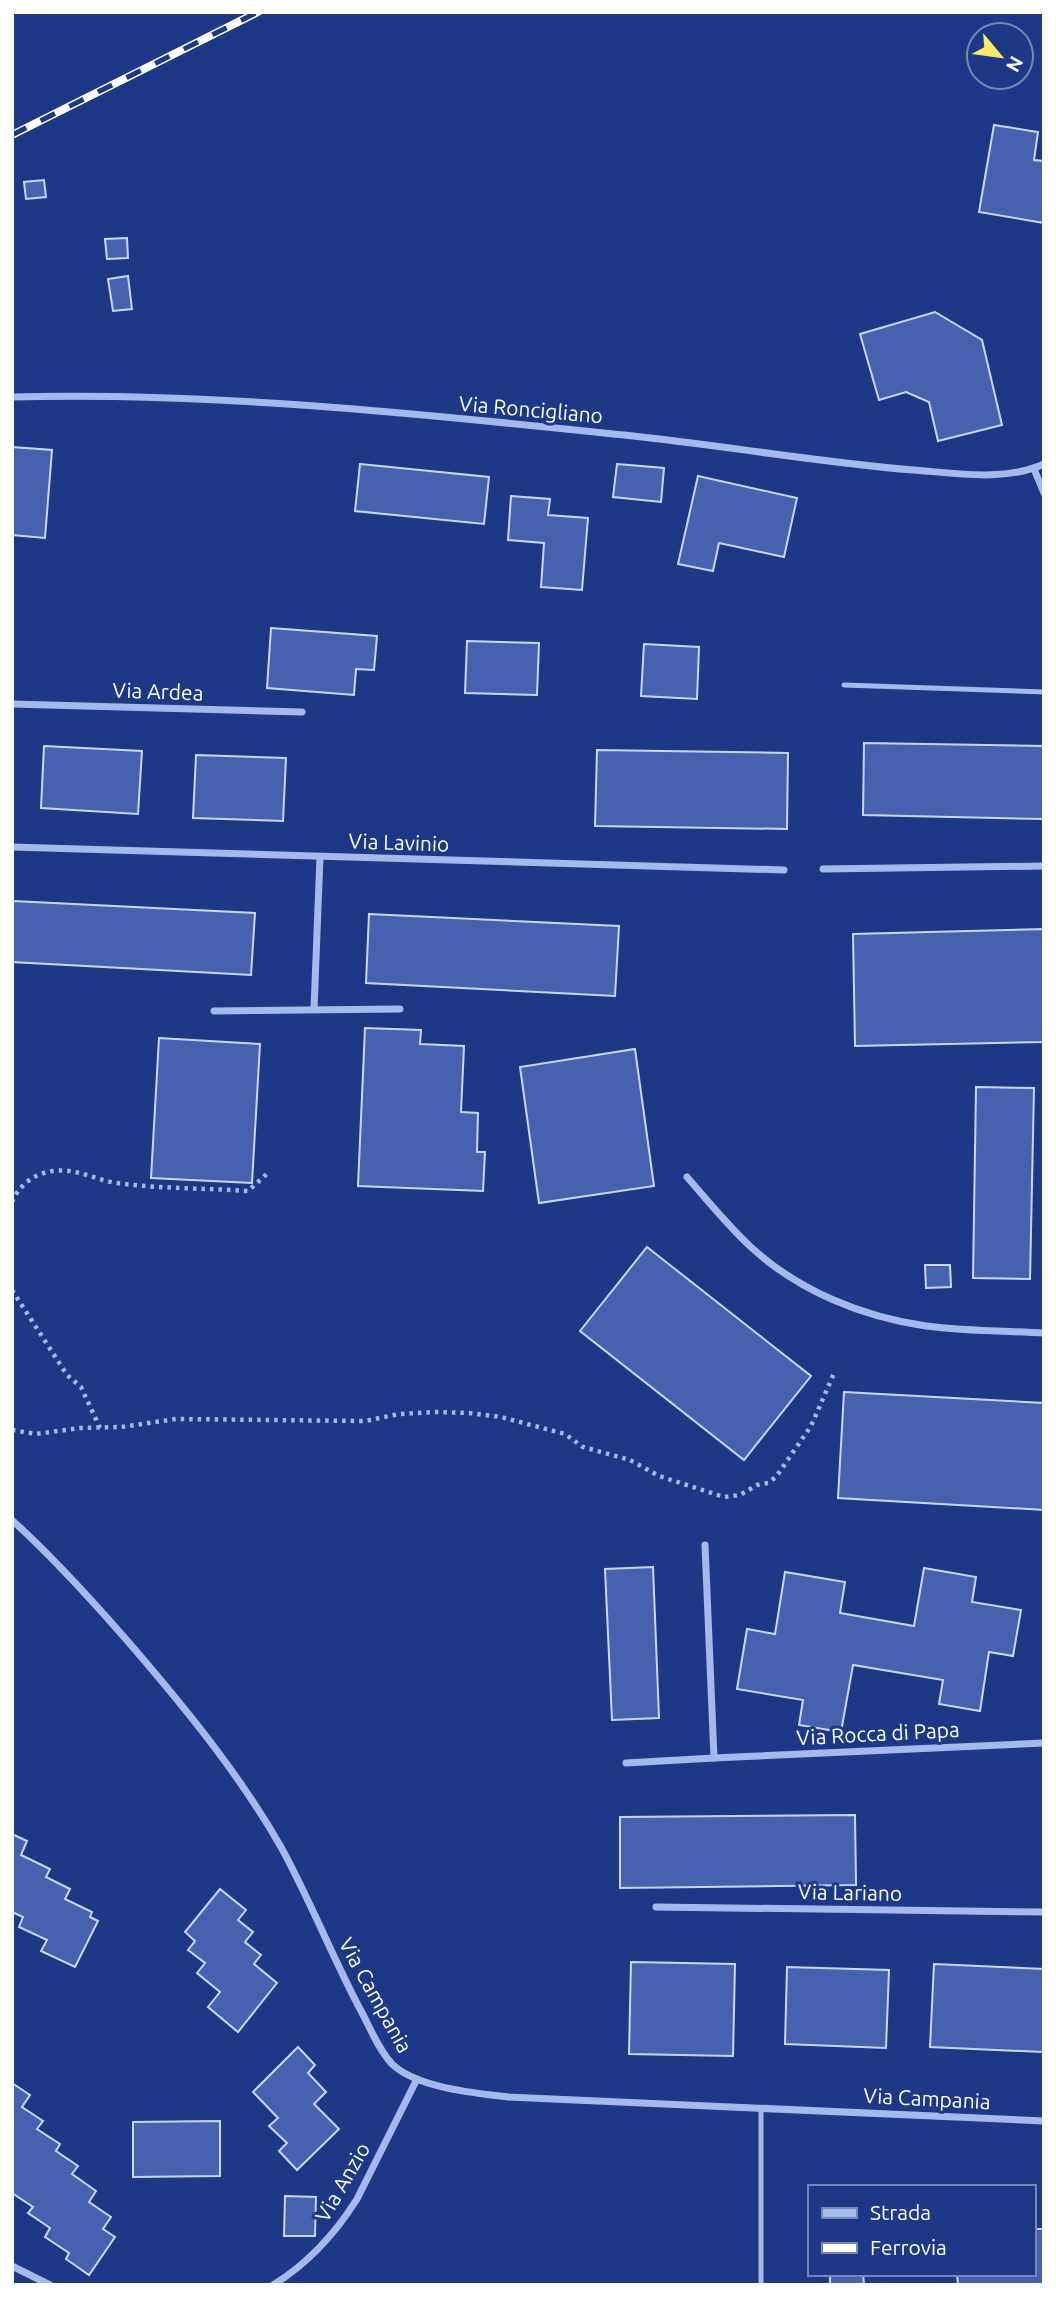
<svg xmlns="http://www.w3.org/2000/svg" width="1056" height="2297" viewBox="0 0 1056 2297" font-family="Ubuntu,sans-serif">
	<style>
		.building { fill: #4661b0; stroke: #cbd7f8; stroke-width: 2 }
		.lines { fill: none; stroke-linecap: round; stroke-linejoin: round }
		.path { stroke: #a6b9eb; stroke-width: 4.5; stroke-dasharray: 3.5 5; stroke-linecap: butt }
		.lane { stroke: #a6b9eb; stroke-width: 5 }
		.street { stroke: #a6b9eb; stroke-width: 7 }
		.rail-casing { stroke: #fff; stroke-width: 8 }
		.rail { stroke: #1d3887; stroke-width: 5; stroke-dasharray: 16; stroke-linecap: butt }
		.labels { text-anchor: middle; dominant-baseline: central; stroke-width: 6; stroke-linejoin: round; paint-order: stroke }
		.street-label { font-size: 21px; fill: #fff; stroke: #1d3887 }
	</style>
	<rect width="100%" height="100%" fill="#1d3887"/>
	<g class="building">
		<path d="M 994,125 L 1038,132 L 1034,160 L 1044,161 L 1044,223 L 979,212 Z"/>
		<path d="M 44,180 L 46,197 L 26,199 L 24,182 Z"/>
		<path d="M 127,238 L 128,258 L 107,259 L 105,239 Z"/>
		<path d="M 128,276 L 132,309 L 113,311 L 108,279 Z"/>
		<path d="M 935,312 L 982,340 L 1002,425 L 938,441 L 929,402 L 906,392 L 879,400 L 860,334 Z"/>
		<path d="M 12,447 L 52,450 L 45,538 L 12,535 Z"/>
		<path d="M 360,464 L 489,477 L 484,524 L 355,511 Z"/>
		<path d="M 617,464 L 664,468 L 661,502 L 613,497 Z"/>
		<path d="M 698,476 L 797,498 L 784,557 L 719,543 L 713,571 L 678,564 Z"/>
		<path d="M 511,496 L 550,499 L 548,515 L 588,518 L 582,590 L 541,587 L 544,543 L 508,540 Z"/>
		<path d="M 271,628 L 377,636 L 374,670 L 356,669 L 354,695 L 267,688 Z"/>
		<path d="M 467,641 L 539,643 L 537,695 L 465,693 Z"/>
		<path d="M 644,644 L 699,647 L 697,699 L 641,696 Z"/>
		<path d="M 864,743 L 1044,746 L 1044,819 L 863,815 Z"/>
		<path d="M 44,746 L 142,751 L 138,814 L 41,808 Z"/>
		<path d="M 597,750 L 788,753 L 787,829 L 595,826 Z"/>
		<path d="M 196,755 L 286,758 L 283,821 L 193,818 Z"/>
		<path d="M 13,901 L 255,913 L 251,975 L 12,962 Z"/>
		<path d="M 369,914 L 619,926 L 615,996 L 366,983 Z"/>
		<path d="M 1044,929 L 1044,1042 L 855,1046 L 853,934 Z"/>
		<path d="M 365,1028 L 421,1030 L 420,1044 L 464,1046 L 461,1112 L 478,1113 L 477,1152 L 485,1152 L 483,1191 L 358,1186 Z"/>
		<path d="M 159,1038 L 260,1044 L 252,1183 L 151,1178 Z"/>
		<path d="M 635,1049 L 654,1186 L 539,1203 L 520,1067 Z"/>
		<path d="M 976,1087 L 1034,1088 L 1030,1279 L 973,1278 Z"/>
		<path d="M 647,1247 L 811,1376 L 744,1460 L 580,1331 Z"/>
		<path d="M 925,1265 L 950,1265 L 951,1287 L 926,1288 Z"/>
		<path d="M 844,1392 L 1044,1403 L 1044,1510 L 838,1498 Z"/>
		<path d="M 653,1567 L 659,1718 L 612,1720 L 605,1569 Z"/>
		<path d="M 924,1568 L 976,1577 L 972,1602 L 1021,1610 L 1013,1656 L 989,1652 L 980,1711 L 939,1704 L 943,1680 L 853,1665 L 841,1732 L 799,1725 L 803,1700 L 737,1689 L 747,1629 L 775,1634 L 785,1572 L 845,1582 L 840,1613 L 914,1626 Z"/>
		<path d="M 855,1815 L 856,1885 L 620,1888 L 620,1817 Z"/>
		<path d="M 12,1834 L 27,1841 L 21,1855 L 50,1869 L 46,1877 L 70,1889 L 65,1899 L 92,1912 L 90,1917 L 98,1921 L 75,1967 L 41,1951 L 47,1940 L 19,1927 L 23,1917 L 12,1912 Z"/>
		<path d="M 220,1889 L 246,1910 L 238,1920 L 253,1932 L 245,1942 L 261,1955 L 254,1964 L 277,1983 L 238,2032 L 208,2007 L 220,1992 L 197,1973 L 205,1963 L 188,1950 L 195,1941 L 185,1932 Z"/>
		<path d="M 631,1962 L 735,1964 L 733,2056 L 629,2054 Z"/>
		<path d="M 934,1964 L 1044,1969 L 1043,2052 L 930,2047 Z"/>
		<path d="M 787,1967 L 889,1970 L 886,2048 L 785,2044 Z"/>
		<path d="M 298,2047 L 315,2065 L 308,2073 L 326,2092 L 314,2104 L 339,2129 L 297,2170 L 279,2151 L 287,2143 L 269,2126 L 278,2118 L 253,2092 Z"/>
		<path d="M 12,2083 L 30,2095 L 22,2107 L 43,2121 L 37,2129 L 60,2144 L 56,2151 L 78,2166 L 72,2174 L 96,2191 L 89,2202 L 111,2217 L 103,2229 L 115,2237 L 89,2275 L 66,2259 L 69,2253 L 45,2237 L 50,2228 L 28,2213 L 33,2207 L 12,2193 Z"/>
		<path d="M 220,2121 L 220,2176 L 133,2177 L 133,2122 Z"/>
		<path d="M 285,2196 L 316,2197 L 315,2236 L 284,2236 Z"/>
		<path d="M 1033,2229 L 1044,2229 L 1044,2285 L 958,2285 L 957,2274 L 1033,2274 Z"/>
		<path d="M 830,2274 L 863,2274 L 864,2285 L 830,2285 Z"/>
	</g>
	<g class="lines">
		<g class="path">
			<path d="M 12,1202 C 19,1185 35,1173 53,1171 C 77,1168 95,1180 117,1183 C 160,1189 205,1188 248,1191 L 269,1172"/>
			<path d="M 12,1290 L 67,1375 L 81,1387 L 100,1428"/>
			<path d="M 12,1430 L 36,1434 L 80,1428 L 121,1427 L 176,1419 L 365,1421 L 399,1414 L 436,1412 L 469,1413 L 501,1417 L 565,1434 L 583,1447 L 630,1460 L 659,1476 L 724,1497 L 740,1495 L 757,1485 L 768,1483 L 776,1477 L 811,1426 L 835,1371"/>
		</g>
		<g class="lane">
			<path d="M 844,685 L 1044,692"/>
			<path d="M 761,2285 L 761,2108"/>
		</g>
		<g class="street">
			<path d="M 12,397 C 216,392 422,414 624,435 C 721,445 816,462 913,470 C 955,473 1004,482 1044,464"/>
			<path d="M 1034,469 L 1044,493"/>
			<path d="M 12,704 L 302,712"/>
			<path d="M 12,847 L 784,870"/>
			<path d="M 823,869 L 1044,866"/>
			<path d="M 314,1009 L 320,857"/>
			<path d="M 214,1011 L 400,1009"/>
			<path d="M 687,1177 C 708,1201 728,1226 752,1248 C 799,1291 863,1317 926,1326 C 965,1331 1005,1331 1044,1333"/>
			<path d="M 12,1520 C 59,1563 102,1611 143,1659 C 194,1719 242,1779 281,1847 C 310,1900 332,1956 360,2009 C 370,2027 378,2049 392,2064 C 417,2088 475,2093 508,2097 L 1044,2121"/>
			<path d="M 705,1545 L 714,1758 L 1044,1743"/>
			<path d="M 626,1763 L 714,1758"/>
			<path d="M 656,1907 L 1044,1912"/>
			<path d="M 12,2266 L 50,2285"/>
			<path d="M 273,2285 C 309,2263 335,2234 357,2199 L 417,2079"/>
		</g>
		<g class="rail-casing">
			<path id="rail" d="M 12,135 L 258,12"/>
		</g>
		<use href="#rail" class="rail"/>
	</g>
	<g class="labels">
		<g class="street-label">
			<text transform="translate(531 409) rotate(5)">Via Roncigliano</text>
			<text transform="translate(158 691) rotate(2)">Via Ardea</text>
			<text transform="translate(399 842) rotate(2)">Via Lavinio</text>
			<text transform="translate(878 1733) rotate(-3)">Via Rocca di Papa</text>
			<text transform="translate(850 1892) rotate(1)">Via Lariano</text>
			<text transform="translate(376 1995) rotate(61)">Via Campania</text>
			<text transform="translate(927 2098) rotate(3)">Via Campania</text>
			<text transform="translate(342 2182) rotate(-60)">Via Anzio</text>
		</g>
	</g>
	<rect width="1056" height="2297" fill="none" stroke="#ffffff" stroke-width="28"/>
	<rect x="808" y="2185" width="228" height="91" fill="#1d3887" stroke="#7788b7" stroke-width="2"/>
	<rect x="822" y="2208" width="35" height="10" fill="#a6b9eb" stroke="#7788b7" stroke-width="2"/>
	<text x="870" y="2220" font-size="21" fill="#ffffff">Strada</text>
	<rect x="822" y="2243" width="35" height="10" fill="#ffffff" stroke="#7788b7" stroke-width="2"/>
	<text x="870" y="2255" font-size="21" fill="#ffffff">Ferrovia</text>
	<g transform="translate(1000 56) rotate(119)"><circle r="33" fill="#1d3887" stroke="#7788b7" stroke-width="2"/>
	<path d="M0-5L12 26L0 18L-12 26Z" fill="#faeb65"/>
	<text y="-10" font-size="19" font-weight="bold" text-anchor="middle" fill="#ffffff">N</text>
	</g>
</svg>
